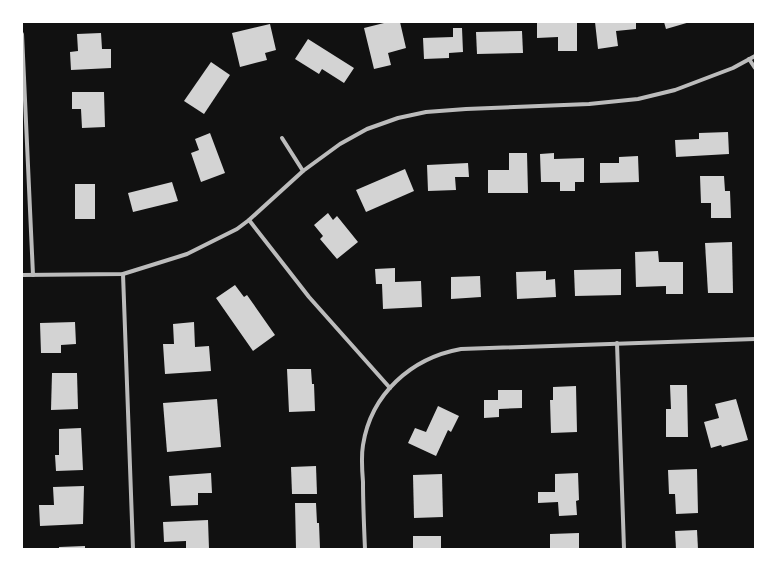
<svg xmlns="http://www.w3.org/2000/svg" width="777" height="571" viewBox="0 0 777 571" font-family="'Public Sans',sans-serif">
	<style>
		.building { fill: #d3d3d3 }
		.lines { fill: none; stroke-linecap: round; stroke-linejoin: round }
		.minor { stroke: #bcbcbc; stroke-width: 4 }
	</style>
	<rect width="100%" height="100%" fill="#111"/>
	<g class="building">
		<path d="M 388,22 L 400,22 L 406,48 L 388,53 L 391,65 L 374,69 L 364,28 Z"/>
		<path d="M 537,22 L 577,22 L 577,51 L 558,51 L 558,37 L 537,38 Z"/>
		<path d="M 595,22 L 636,22 L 636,29 L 616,31 L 618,46 L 598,49 Z"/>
		<path d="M 664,22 L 690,22 L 666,29 Z"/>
		<path d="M 270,24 L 276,50 L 265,53 L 267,60 L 240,67 L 232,33 Z"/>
		<path d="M 453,28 L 462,28 L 463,52 L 449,53 L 449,58 L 424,59 L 423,38 L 453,37 Z"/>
		<path d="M 522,31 L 523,53 L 477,54 L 476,32 Z"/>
		<path d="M 101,33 L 102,49 L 111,49 L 111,68 L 71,70 L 70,52 L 78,51 L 77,34 Z"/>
		<path d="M 308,39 L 354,68 L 344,83 L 322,69 L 319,74 L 295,59 Z"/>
		<path d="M 211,62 L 230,75 L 204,114 L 184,101 Z"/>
		<path d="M 72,92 L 104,92 L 105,127 L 82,128 L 81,109 L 72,109 Z"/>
		<path d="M 728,132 L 729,154 L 676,157 L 675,140 L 699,139 L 699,133 Z"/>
		<path d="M 210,133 L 225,173 L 201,182 L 191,153 L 199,150 L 195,139 Z"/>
		<path d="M 509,153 L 527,153 L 528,193 L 488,193 L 488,170 L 509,170 Z"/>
		<path d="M 554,153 L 554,159 L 584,158 L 584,182 L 575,182 L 575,191 L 560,191 L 560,182 L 541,182 L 540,154 Z"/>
		<path d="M 638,156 L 639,182 L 600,183 L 600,163 L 619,163 L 619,157 Z"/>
		<path d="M 468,163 L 469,177 L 455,177 L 456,190 L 428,191 L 427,165 Z"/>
		<path d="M 405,169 L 414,191 L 366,212 L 356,190 Z"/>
		<path d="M 700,176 L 724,176 L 725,191 L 730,191 L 731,218 L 711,218 L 711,203 L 701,203 Z"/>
		<path d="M 172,182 L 178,201 L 133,212 L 128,193 Z"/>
		<rect x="75" y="184" width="20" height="35"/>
		<path d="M 328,213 L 333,220 L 337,216 L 358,242 L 337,259 L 320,239 L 323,236 L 314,225 Z"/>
		<path d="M 732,242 L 733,293 L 708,293 L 705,243 Z"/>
		<path d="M 658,251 L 659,262 L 683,262 L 683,294 L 666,294 L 666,286 L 636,287 L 635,252 Z"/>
		<path d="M 395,268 L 395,282 L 421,281 L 422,307 L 383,309 L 382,284 L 376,284 L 375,269 Z"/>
		<path d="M 621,269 L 621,295 L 575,296 L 574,270 Z"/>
		<path d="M 546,271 L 546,280 L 555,279 L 556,297 L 517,299 L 516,272 Z"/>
		<path d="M 480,276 L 481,297 L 451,299 L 451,277 Z"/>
		<path d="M 235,285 L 244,297 L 247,295 L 275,335 L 253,351 L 216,298 Z"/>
		<path d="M 75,322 L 76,344 L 61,345 L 61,353 L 41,353 L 40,323 Z"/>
		<path d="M 194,322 L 195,347 L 209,346 L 211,371 L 165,374 L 163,344 L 174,344 L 173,324 Z"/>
		<path d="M 287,369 L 311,369 L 312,384 L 314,384 L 315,411 L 289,412 Z"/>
		<path d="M 52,373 L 77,373 L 78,409 L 51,410 Z"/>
		<path d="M 670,385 L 687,385 L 688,437 L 666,437 L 666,409 L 671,409 Z"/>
		<path d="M 576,386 L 577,432 L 551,433 L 550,400 L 553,400 L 553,387 Z"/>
		<path d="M 498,390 L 522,390 L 522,408 L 499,409 L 499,417 L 484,418 L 484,400 L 498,400 Z"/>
		<path d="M 217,399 L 221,447 L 167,452 L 163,403 Z"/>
		<path d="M 736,399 L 748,440 L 722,447 L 721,445 L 711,448 L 704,422 L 719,418 L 715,404 Z"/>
		<path d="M 438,406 L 459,416 L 451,432 L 448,430 L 436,456 L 408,443 L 415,428 L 426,432 Z"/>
		<path d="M 81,428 L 83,470 L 56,471 L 55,455 L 59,455 L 59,429 Z"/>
		<path d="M 316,466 L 317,494 L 292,494 L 291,467 Z"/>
		<path d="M 697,469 L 698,513 L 676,514 L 675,494 L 669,494 L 668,470 Z"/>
		<path d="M 211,473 L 212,493 L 198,493 L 198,505 L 171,506 L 169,476 Z"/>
		<path d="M 578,473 L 579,500 L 576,501 L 577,515 L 559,516 L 558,502 L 538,503 L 538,492 L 555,492 L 555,474 Z"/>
		<path d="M 442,474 L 443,517 L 414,518 L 413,475 Z"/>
		<path d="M 84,486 L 83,524 L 40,526 L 39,505 L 54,505 L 53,487 Z"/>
		<path d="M 295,503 L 316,503 L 317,523 L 319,523 L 320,549 L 296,549 Z"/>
		<path d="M 208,520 L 209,549 L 186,549 L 186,541 L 164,542 L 163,522 Z"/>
		<path d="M 697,530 L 698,549 L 676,549 L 675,531 Z"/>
		<path d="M 579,533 L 579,549 L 550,549 L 550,534 Z"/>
		<rect x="413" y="536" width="28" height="13"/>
		<path d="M 85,546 L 85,549 L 59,549 L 59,547 Z"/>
	</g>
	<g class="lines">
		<g class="minor">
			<path d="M 22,34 L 33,275"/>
			<path d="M 749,59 L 755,68"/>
			<path d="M 282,138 L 303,171"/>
			<path d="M 249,220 L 309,297 L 390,388"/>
			<path d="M 123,274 L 133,549"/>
			<path d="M 22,275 L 123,274 L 187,254 L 237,229 L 249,220 L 303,171 L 340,144 L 367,129 L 398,118 L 426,112 L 466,109 L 589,104 L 638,99 L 675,90 L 733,68 L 755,56"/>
			<path d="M 617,343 L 624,549"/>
			<path d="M 365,549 C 364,527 363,504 363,482 C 362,470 361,457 363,445 C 371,394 411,358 461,349 L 755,339"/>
		</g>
	</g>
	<rect width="777" height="571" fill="none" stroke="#ffffff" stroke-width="46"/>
</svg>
